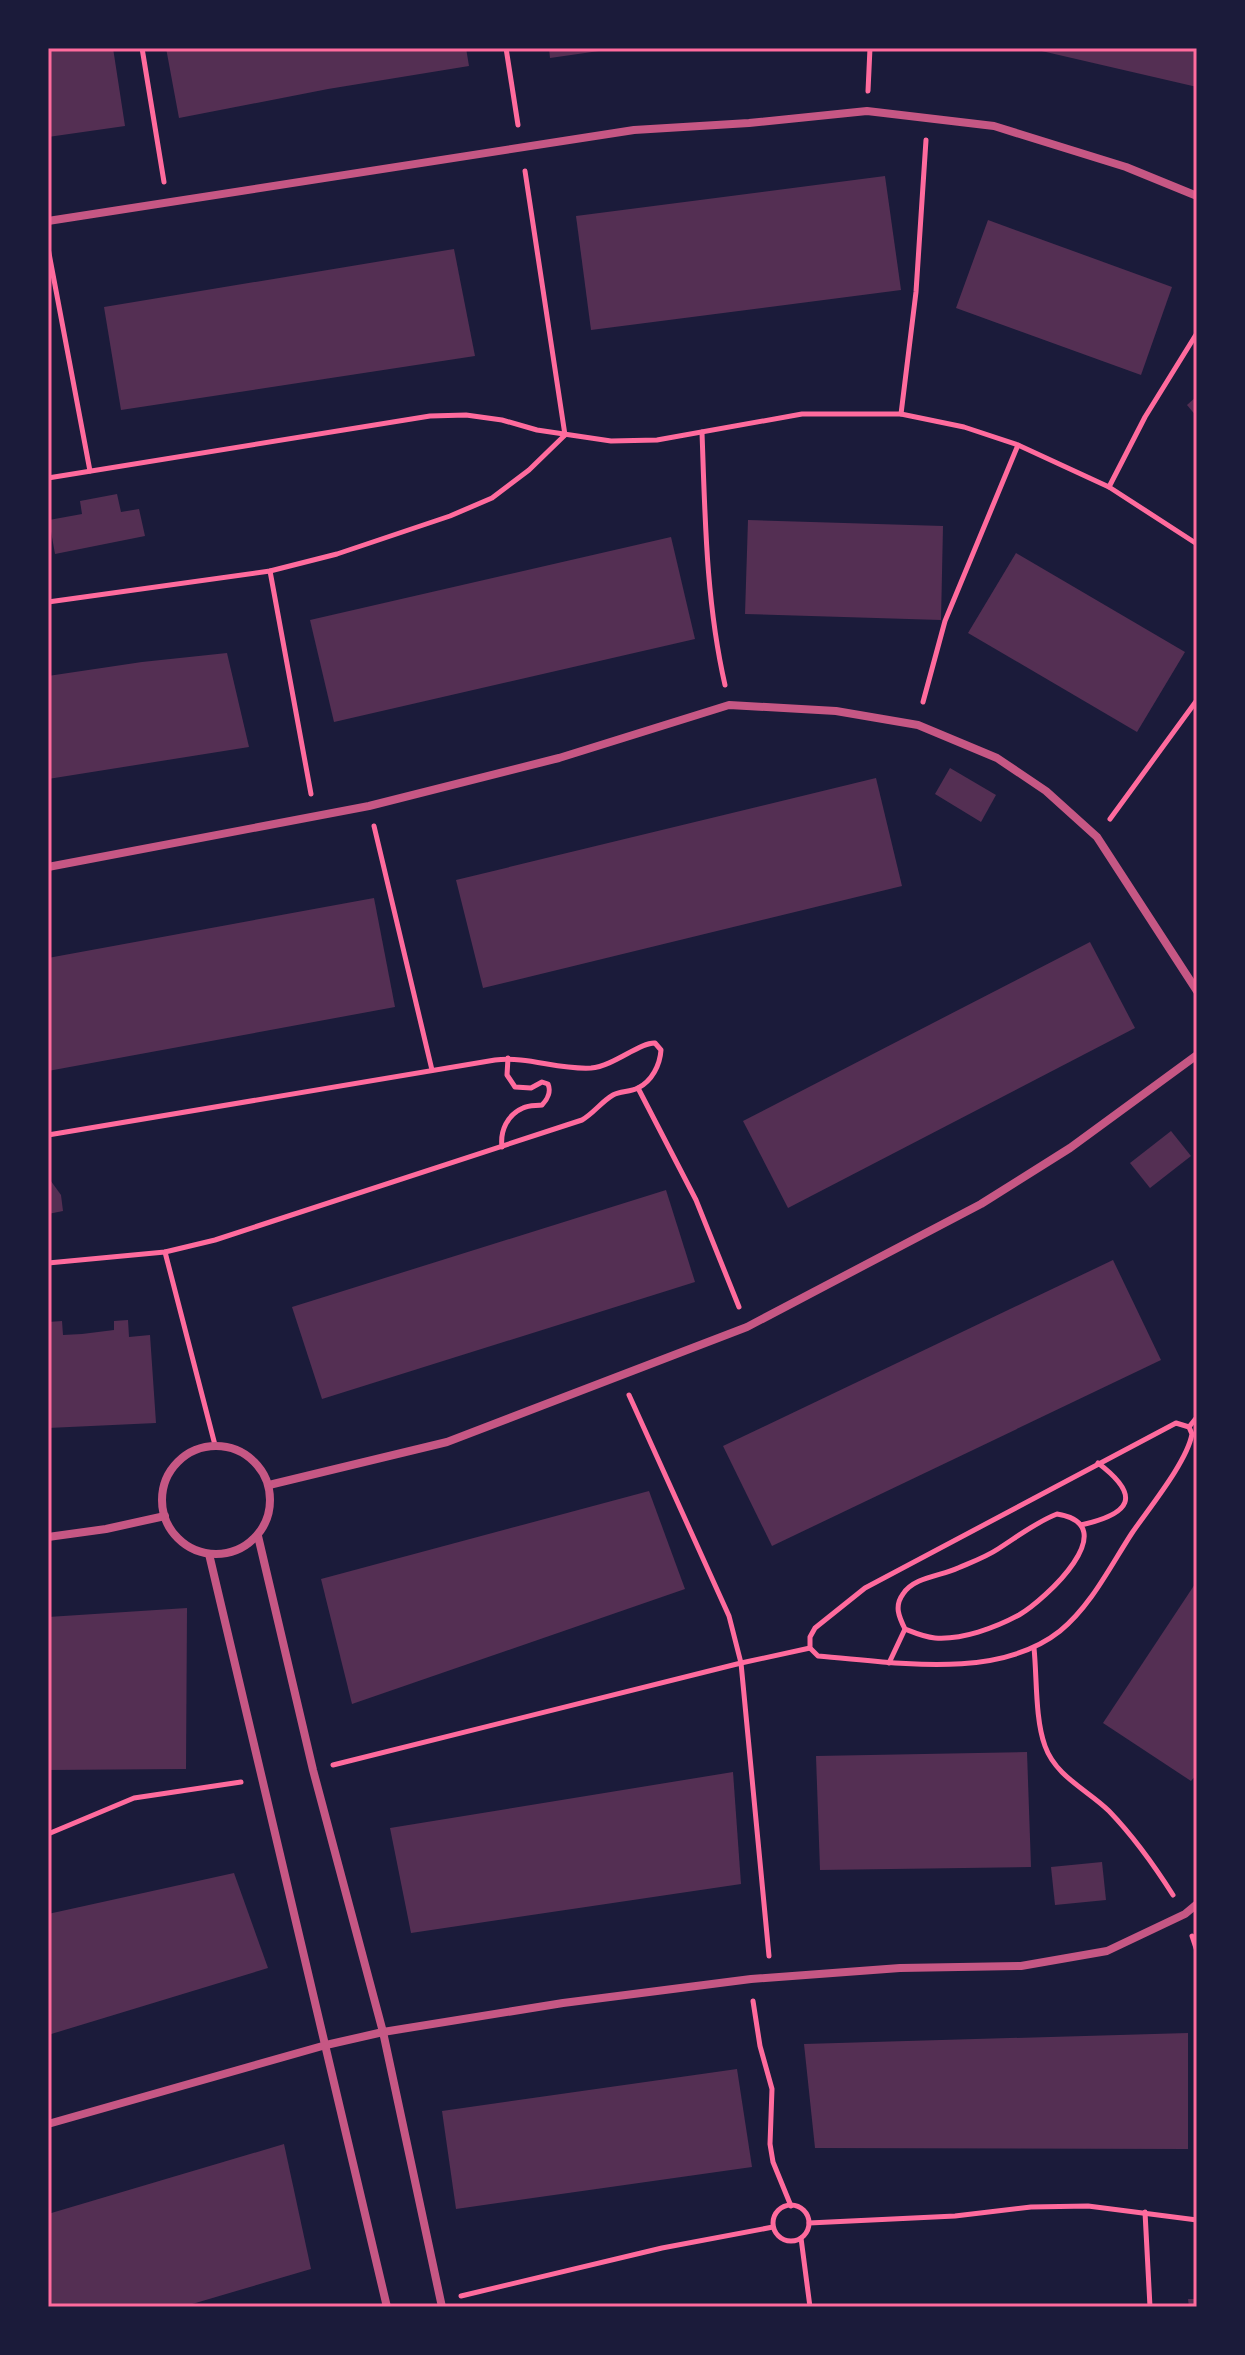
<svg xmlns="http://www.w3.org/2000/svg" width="1245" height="2355" viewBox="0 0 1245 2355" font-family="'PT Sans',sans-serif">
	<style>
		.building { fill: #542f53 }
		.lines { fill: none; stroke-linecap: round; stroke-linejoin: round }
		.path { stroke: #ff6b9d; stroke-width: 5 }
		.minor { stroke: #c65784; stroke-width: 8 }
		.neatline { fill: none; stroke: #ff6b9d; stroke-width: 3 }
	</style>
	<rect width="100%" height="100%" fill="#1b1b3a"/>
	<g class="building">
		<path d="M 48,48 L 113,48 L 125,126 L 48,137 Z"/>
		<path d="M 166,48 L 466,48 L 469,66 L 328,89 L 179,118 Z"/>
		<path d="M 549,48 L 606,48 L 606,50 L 550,58 Z"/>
		<path d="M 1033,48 L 1197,48 L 1197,87 L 1033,49 Z"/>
		<path d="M 885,176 L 901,290 L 591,330 L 576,216 Z"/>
		<path d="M 988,220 L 1172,287 L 1141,375 L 956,308 Z"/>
		<path d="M 454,249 L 475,356 L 121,410 L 104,307 Z"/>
		<path d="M 1197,396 L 1197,417 L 1187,405 Z"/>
		<path d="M 117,494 L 121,512 L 139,509 L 145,536 L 55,554 L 49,520 L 82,514 L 80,501 Z"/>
		<path d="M 748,520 L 943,526 L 941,620 L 745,614 Z"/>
		<path d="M 671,537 L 695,639 L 334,722 L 310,620 Z"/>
		<path d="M 1016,553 L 1185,652 L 1137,732 L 968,633 Z"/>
		<path d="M 227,653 L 249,747 L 48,779 L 48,676 L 142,662 Z"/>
		<path d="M 950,768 L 996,795 L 981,822 L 935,794 Z"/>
		<path d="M 876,778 L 902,886 L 483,988 L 456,880 Z"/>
		<path d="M 374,898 L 395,1007 L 48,1071 L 48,958 Z"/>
		<path d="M 1090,942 L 1135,1028 L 788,1208 L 743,1121 Z"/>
		<path d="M 1171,1131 L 1191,1156 L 1150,1188 L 1130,1163 Z"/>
		<path d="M 48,1177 L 61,1195 L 63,1211 L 48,1214 Z"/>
		<path d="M 666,1190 L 695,1282 L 322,1399 L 292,1307 Z"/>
		<path d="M 1113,1260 L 1161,1360 L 772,1546 L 723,1446 Z"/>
		<path d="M 128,1320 L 129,1337 L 150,1335 L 156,1423 L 48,1428 L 48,1322 L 62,1321 L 63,1335 L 82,1334 L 114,1330 L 114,1321 Z"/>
		<path d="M 649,1491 L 685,1589 L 352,1704 L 321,1579 Z"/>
		<path d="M 1197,1581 L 1197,1774 L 1191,1781 L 1103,1723 Z"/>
		<path d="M 187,1608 L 186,1769 L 48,1770 L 48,1617 Z"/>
		<path d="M 1027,1752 L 1031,1867 L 820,1870 L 816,1756 Z"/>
		<path d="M 733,1772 L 741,1884 L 411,1933 L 390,1828 Z"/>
		<path d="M 1102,1862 L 1106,1900 L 1055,1905 L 1051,1867 Z"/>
		<path d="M 234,1873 L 268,1968 L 48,2035 L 48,1914 Z"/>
		<path d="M 1188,2033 L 1188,2149 L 815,2148 L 804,2044 Z"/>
		<path d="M 737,2069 L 752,2167 L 456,2209 L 442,2111 Z"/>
		<path d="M 284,2144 L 311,2269 L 182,2307 L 48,2307 L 48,2214 Z"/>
		<path d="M 1188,2299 L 1197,2299 L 1197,2307 L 1189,2307 Z"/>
	</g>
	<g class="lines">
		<g class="path">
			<path d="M 142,48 L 164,182"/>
			<path d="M 506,48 L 518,125"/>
			<path d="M 868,91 L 870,48"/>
			<path d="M 525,171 L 565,435"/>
			<path d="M 48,248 L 90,471"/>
			<path d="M 901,414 L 916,292 L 926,140"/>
			<path d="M 702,432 C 705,516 706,602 725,685"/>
			<path d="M 48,478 L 430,416 L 466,415 L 502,420 L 537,430 L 611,441 L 657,440 L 802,414 L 901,414 L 964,427 L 1018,445 L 1109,487 L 1197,544"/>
			<path d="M 1109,487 L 1145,417 L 1197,333"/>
			<path d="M 270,571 L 311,794"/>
			<path d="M 48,602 L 270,571 L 337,554 L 450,516 L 492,498 L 529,470 L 565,435"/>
			<path d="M 923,702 L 945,621 L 1018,445"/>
			<path d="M 1110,819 L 1197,700"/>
			<path d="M 374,826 L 432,1070"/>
			<path d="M 638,1088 L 696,1200 L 739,1307"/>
			<path d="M 48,1135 L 495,1060 C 528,1056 558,1070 591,1068 C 614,1066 640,1042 655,1043 L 661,1050 C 660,1065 652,1081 638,1088 C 630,1092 620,1091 613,1095 C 601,1102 594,1113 582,1120 L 215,1240 L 165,1252 L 48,1263"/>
			<path d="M 502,1147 C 500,1131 507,1115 523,1108 C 529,1105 536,1106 542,1105 C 548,1099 551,1091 548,1084 L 542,1082 L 531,1088 L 515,1087 L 507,1075 L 508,1058"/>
			<path d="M 165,1252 L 215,1445"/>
			<path d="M 629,1395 L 729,1616 L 741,1663 L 769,1956"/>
			<path d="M 1176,1423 L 1189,1427 L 1192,1434 C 1187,1462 1149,1508 1132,1533 C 1111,1565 1091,1606 1060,1631 C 997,1681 894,1662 818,1656 L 810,1648 L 810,1637 L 815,1628 L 865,1588 Z"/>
			<path d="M 1189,1427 L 1197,1417"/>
			<path d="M 1057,1514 C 1126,1525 1045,1600 1019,1615 C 995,1628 962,1640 935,1638 C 924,1637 915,1633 905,1629 C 899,1617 894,1606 903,1594 C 914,1577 941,1576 958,1568 C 972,1562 986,1557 998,1549 C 1017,1537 1036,1522 1057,1514 Z"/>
			<path d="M 1081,1525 C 1130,1514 1143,1497 1098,1463"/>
			<path d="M 1034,1648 C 1037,1677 1035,1719 1045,1746 C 1056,1777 1088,1790 1109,1811 C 1134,1837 1154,1865 1173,1895"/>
			<path d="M 889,1663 L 905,1629"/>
			<path d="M 333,1765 L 741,1663 L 810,1648"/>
			<path d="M 48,1834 L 134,1798 L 241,1782"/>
			<path d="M 1192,1936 L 1197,1951"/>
			<path d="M 753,2001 L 760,2046 L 772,2089 L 770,2144 L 773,2162 L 791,2206"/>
			<circle cx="791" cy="2223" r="18"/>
			<path d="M 1145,2212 L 1150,2307"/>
			<path d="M 809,2223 L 955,2216 L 1031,2207 L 1088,2206 L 1197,2220"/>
			<path d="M 801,2238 L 810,2307"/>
			<path d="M 461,2296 L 662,2248 L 773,2227"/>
		</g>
		<g class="minor">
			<path d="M 48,221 L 634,130 L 749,123 L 867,111 L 994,126 L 1126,167 L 1197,196"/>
			<path d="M 48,867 L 369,806 L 559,758 L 729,705 L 836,711 L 918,725 L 997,758 L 1046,791 L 1097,837 L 1197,991"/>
			<circle cx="216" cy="1500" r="54"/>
			<path d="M 269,1485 L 447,1442 L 747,1327 L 981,1204 L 1070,1148 L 1197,1055"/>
			<path d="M 258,1536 L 313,1770 L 383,2032 L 442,2307"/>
			<path d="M 48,1537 L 106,1529 L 165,1516"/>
			<path d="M 209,1554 L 387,2307"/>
			<path d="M 48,2124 L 326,2045 L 383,2032 L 563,2003 L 751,1979 L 900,1968 L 1021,1966 L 1107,1951 L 1185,1914 L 1197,1904"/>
		</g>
	</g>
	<rect width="1245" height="2355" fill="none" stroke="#1b1b3a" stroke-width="100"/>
	<rect x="50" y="50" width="1145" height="2255" class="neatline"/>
</svg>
